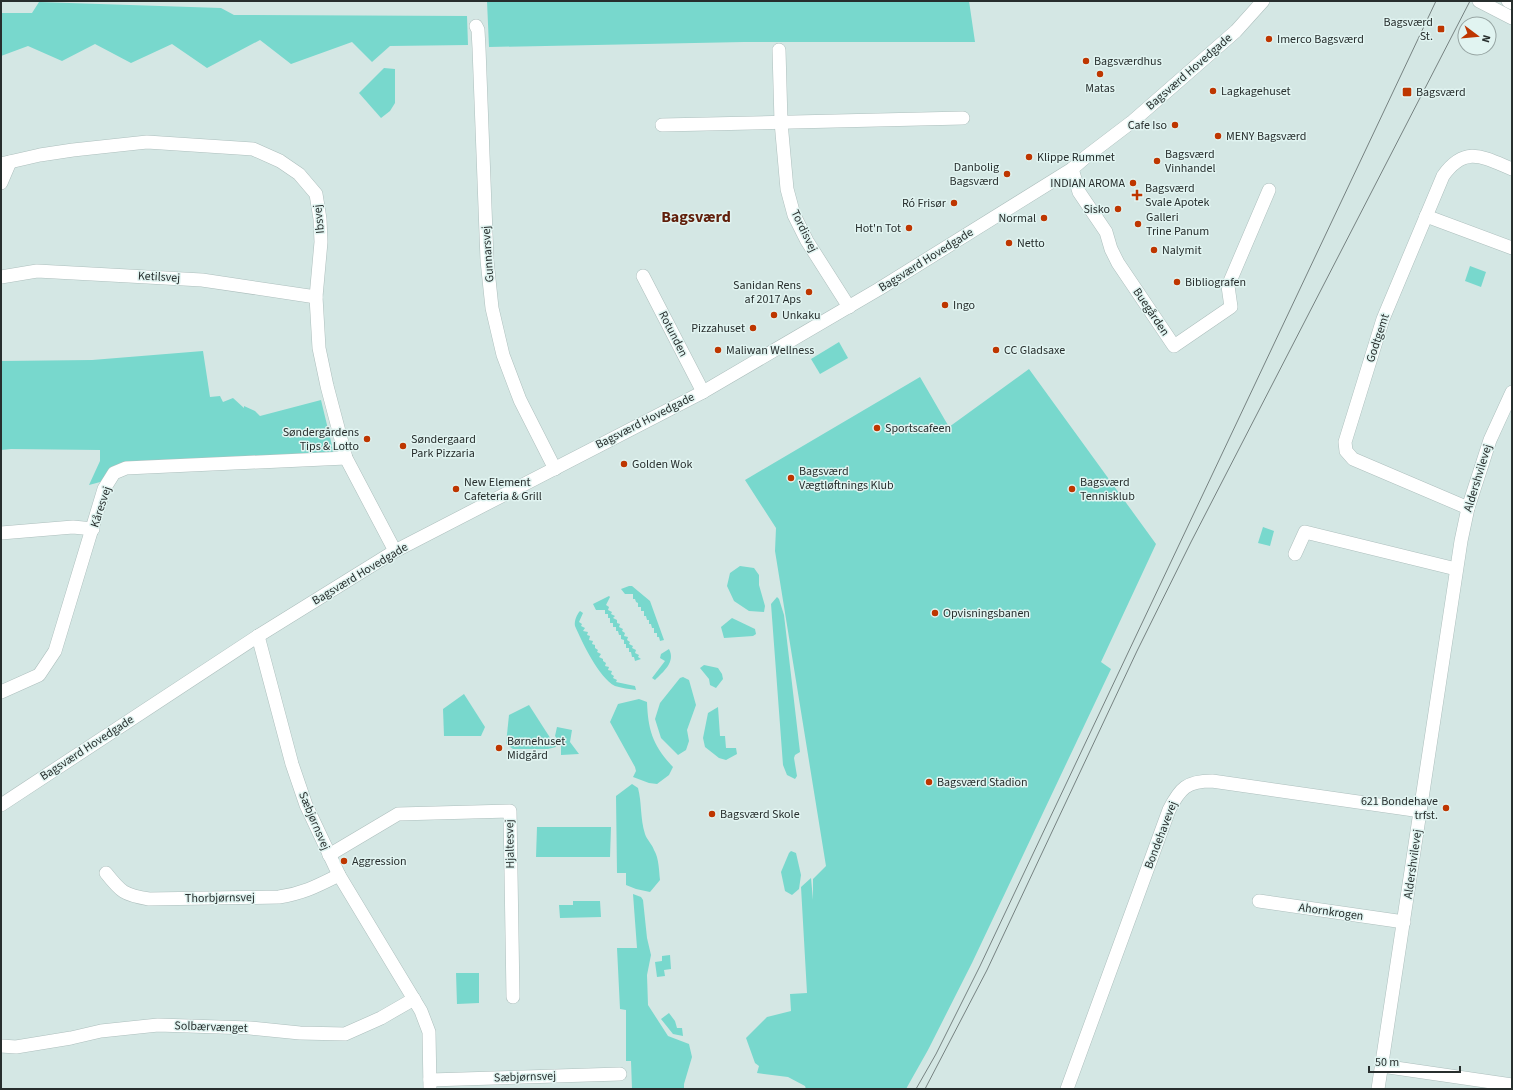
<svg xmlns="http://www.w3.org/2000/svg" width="1513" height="1090" viewBox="0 0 1513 1090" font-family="'Source Sans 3',sans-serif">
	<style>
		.green { fill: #78d8cd }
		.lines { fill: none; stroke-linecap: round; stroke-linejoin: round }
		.minor-casing { stroke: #adbfbd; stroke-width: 14 }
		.minor { stroke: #fff; stroke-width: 13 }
		.tram { stroke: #768281; stroke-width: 1 }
		.poi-dot { fill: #be3600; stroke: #e1f4f1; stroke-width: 1.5 }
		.labels { text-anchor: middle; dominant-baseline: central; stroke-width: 3; stroke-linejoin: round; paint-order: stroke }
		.poi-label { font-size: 12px; fill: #272e2d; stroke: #e1f4f1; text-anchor: start }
		.street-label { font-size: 12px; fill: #272e2d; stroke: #e1f4f1 }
		.district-label { font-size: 16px; font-weight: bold; fill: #611f0b; stroke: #e1f4f1 }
	</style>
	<rect width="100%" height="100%" fill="#d4e7e4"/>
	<g class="green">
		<path d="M 487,1 L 969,1 L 975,42 L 744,42 L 489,47 Z"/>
		<path d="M 39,2 L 221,8 L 234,15 L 467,16 L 468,45 L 390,46 L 372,62 L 352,42 L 291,64 L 260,40 L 207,68 L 172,44 L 131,63 L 95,44 L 62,61 L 28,46 L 1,56 L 1,13 L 32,13 Z"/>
		<path d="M 384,68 L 395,69 L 395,103 L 390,111 L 381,118 L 359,93 Z"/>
		<path d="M 1470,266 L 1486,272 L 1481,287 L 1465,281 Z"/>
		<path d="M 839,342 L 848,358 L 820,374 L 811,359 Z"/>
		<path d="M 203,351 L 210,397 L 220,396 L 223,402 L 233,398 L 244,408 L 244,406 L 255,411 L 260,416 L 321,400 L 334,454 L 114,467 L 104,481 L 89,485 L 100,461 L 100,450 L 11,449 L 1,450 L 1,361 L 92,360 Z"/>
		<path d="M 1029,369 L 1156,544 L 1101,662 L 1111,669 L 972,963 L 928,1050 L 906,1089 L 806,1089 L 805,1086 L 788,1077 L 757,1073 L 759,1066 L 755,1063 L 746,1038 L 767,1017 L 791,1011 L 790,994 L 807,993 L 801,887 L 811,878 L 813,900 L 813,879 L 826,866 L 775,551 L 776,528 L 745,480 L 920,377 L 949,427 Z"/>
		<path d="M 1263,527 L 1274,531 L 1270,546 L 1258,543 Z"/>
		<path d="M 740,566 L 754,568 L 759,575 L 759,585 L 765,606 L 764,612 L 749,611 L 734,601 L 727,586 L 730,573 Z"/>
		<path d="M 629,586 L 632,586 L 650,601 L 664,640 L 660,641 L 659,637 L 657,637 L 657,633 L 654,633 L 654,628 L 652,628 L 651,624 L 649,624 L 649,620 L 647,620 L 646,616 L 644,616 L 644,611 L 641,611 L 641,607 L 638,607 L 638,603 L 636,602 L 635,599 L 633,599 L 633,594 L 625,594 L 621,589 Z"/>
		<path d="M 609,596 L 610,597 L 606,605 L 609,607 L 608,610 L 612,612 L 611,614 L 615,616 L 613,618 L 617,620 L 617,623 L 620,624 L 619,627 L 623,629 L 622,631 L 625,633 L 624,636 L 628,637 L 627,640 L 630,642 L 629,644 L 633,646 L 632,648 L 636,650 L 635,653 L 639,655 L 638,657 L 641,659 L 635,661 L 634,657 L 632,657 L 631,652 L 629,652 L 629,648 L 626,648 L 626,644 L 624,644 L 624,640 L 621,639 L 621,635 L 619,635 L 618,631 L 616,631 L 616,627 L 613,627 L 613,623 L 610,623 L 610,618 L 608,618 L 608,614 L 605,614 L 605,610 L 596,610 L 593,604 Z"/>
		<path d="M 777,597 L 779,599 L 784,615 L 800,752 L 795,755 L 794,758 L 797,776 L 795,779 L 787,775 L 783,765 L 771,604 Z"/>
		<path d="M 580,611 L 583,613 L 579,622 L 582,624 L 581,626 L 585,628 L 583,631 L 588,632 L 587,635 L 590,636 L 589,640 L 593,641 L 592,644 L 595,645 L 595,648 L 598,650 L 597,652 L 601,654 L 599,657 L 603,659 L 603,661 L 606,663 L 605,666 L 609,667 L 608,670 L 612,671 L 611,674 L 614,676 L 613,678 L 617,680 L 616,682 L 635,686 L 636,690 C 630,689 621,688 615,686 C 599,678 582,642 575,626 C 574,621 577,614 580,611 Z"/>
		<path d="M 732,618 L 755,629 L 756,634 L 753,636 L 724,638 L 721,627 Z"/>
		<path d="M 669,649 C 676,662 663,672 655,680 L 652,678 L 665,661 L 660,658 L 661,654 Z"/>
		<path d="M 704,665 L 718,668 L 722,674 L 723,679 L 716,688 L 710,685 L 709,679 L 700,668 Z"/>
		<path d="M 683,677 L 689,680 L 696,705 L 687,730 L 689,741 L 686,750 L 678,755 L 661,738 L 655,719 L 660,703 L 680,678 Z"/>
		<path d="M 464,694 L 485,727 L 481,736 L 444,736 L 443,709 Z"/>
		<path d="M 639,699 L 647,702 C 648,730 653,746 673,767 L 669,775 L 657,784 L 649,783 L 633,777 L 636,771 L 635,767 L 610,722 L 618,704 Z"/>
		<path d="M 529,705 L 556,747 L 548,749 L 513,749 L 506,744 L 509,715 Z"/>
		<path d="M 718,707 L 720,736 L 725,736 L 726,748 L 736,748 L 737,754 L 726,760 L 719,758 L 705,747 L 703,738 L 708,713 Z"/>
		<path d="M 557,727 L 572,730 L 570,742 L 579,754 L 561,755 L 561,744 L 555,736 Z"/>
		<path d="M 632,784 L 638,788 C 642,803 640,818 645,834 C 647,840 652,844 654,850 C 659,858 659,871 660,880 L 650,892 L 636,889 L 626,885 L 626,873 L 617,873 L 616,796 Z"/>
		<path d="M 537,827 L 611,827 L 610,857 L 536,857 Z"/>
		<path d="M 791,851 L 796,853 L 801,875 L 799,889 L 792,895 L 785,891 L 781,872 L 789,853 Z"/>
		<path d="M 633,894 L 641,897 L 643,900 L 647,938 L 651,955 L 647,975 L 648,1005 L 668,1036 L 689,1044 L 692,1057 L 684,1084 L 684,1089 L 632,1089 L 631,1061 L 626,1061 L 626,1010 L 620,1009 L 617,948 L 637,948 Z"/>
		<path d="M 573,901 L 600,901 L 601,917 L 560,918 L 559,905 L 573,905 Z"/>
		<path d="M 670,955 L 671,969 L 664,970 L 665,976 L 657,977 L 655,962 L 662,961 L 662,956 Z"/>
		<path d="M 456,973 L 479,973 L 479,1003 L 457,1004 Z"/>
		<path d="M 669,1013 L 675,1021 L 677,1028 L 682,1028 L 683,1036 L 673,1034 L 661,1019 Z"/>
	</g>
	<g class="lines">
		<g class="minor-casing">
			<g id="minor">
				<path d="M 1479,1 L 1512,18"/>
				<path d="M 1508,1 L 1512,3"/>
				<path d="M 476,26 L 478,30 L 479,48 L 487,260 L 492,308 L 503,355 L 520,400 L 555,469"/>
				<path d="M 779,50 L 781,122 L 787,189 L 794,215 L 807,241 L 849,307"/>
				<path d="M 662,125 L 963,118"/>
				<path d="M 1,164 L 40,155 L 73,150 L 147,142 L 253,149 L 280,161 L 299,174 L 316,194 L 320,219 L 321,242 L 316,297 L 319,348 L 327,386 L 346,458 L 395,551"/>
				<path d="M 1072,169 L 1079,192 L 1106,232 L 1111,249 L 1118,263 L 1174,346 L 1231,307 L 1228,286 L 1269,190"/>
				<path d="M 1,183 L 10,162"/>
				<path d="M 1426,216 L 1512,248"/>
				<path d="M 643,276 L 703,392"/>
				<path d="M 1,277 L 37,271 L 202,280 L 316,297"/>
				<path d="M 1468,508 L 1353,459 L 1346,451 L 1345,442 L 1383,319 L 1443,176 C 1465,145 1483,157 1512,169"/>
				<path d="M 1,533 L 73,527 L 93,529"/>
				<path d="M 1295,554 L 1305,532 L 1456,569"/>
				<path d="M 258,636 L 292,764 L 306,805 L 339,875 L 421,1011 L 429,1032 L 430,1089"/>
				<path d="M 1,692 L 39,675 L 55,651 L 104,489 L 114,473 L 126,468 L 346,458"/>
				<path d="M 1,805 L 258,636 L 395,551 L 703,392 L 879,289 L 1072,169 L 1087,156 L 1133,121 L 1236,31 L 1263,1"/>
				<path d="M 329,855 L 398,814 L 510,811 L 513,997"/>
				<path d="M 106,873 C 121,892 124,895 149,899 L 279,897 C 304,893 317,886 339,875"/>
				<path d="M 1259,901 L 1404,922"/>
				<path d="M 1,1046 L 16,1047 L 71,1038 L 101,1031 L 158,1025 L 250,1028 L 300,1033 L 345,1034 L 381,1018 L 414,999"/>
				<path d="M 1382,1066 L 1512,1085"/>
				<path d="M 430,1080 L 620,1074"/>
				<path d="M 1067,1089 L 1169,810 C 1180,788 1187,781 1212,781 L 1421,811"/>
				<path d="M 1378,1089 L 1461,541 L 1468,508 L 1490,440 L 1512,392"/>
			</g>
		</g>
		<use href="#minor" class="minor"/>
		<g class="tram">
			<path d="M 916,1089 L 936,1054 L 980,966 L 1436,1"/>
			<path d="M 925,1089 L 987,970 L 1137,651 L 1191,542 L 1470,1"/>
		</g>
	</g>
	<g class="poi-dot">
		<rect x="1437" y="25" width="8" height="8" rx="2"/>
		<circle cx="1269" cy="39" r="4"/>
		<circle cx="1086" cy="61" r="4"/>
		<circle cx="1100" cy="74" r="4"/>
		<circle cx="1213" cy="91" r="4"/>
		<rect x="1402" y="87" width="10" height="10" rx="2"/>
		<circle cx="1175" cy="125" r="4"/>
		<circle cx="1218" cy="136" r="4"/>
		<circle cx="1029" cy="157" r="4"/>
		<circle cx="1157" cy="161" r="4"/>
		<circle cx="1007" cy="174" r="4"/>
		<circle cx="1133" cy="183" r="4"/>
		<path d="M1135 189h4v4h4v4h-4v4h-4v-4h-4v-4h4z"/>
		<circle cx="954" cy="203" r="4"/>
		<circle cx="1118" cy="209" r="4"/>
		<circle cx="1044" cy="218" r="4"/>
		<circle cx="1138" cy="224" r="4"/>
		<circle cx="909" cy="228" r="4"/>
		<circle cx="1009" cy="243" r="4"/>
		<circle cx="1154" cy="250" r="4"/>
		<circle cx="1177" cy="282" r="4"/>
		<circle cx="809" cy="292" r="4"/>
		<circle cx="945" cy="305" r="4"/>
		<circle cx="774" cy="315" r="4"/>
		<circle cx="753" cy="328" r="4"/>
		<circle cx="718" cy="350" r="4"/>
		<circle cx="996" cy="350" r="4"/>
		<circle cx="877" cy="428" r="4"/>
		<circle cx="367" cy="439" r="4"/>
		<circle cx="403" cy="446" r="4"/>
		<circle cx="624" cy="464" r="4"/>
		<circle cx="791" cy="478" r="4"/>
		<circle cx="456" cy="489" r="4"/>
		<circle cx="1072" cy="489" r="4"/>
		<circle cx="935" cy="613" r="4"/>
		<circle cx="499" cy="748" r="4"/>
		<circle cx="929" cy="782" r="4"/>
		<circle cx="1446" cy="808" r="4"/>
		<circle cx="712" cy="814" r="4"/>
		<circle cx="344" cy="861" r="4"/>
	</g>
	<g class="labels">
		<g class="poi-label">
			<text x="1433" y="22" text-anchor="end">Bagsværd<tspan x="1433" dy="14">St.</tspan></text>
			<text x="1277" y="39">Imerco Bagsværd</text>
			<text x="1094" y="61">Bagsværdhus</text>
			<text x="1100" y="88" text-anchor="middle">Matas</text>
			<text x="1221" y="91">Lagkagehuset</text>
			<text x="1416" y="92">Bagsværd</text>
			<text x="1167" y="125" text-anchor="end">Cafe Iso</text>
			<text x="1226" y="136">MENY Bagsværd</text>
			<text x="1165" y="154">Bagsværd<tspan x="1165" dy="14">Vinhandel</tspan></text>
			<text x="1037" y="157">Klippe Rummet</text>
			<text x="999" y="167" text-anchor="end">Danbolig<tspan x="999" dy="14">Bagsværd</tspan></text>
			<text x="1125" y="183" text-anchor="end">INDIAN AROMA</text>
			<text x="1145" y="188">Bagsværd<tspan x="1145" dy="14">Svale Apotek</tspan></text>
			<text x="946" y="203" text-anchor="end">Ró Frisør</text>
			<text x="1110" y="209" text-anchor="end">Sisko</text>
			<text x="1146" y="217">Galleri<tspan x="1146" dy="14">Trine Panum</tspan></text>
			<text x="1036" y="218" text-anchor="end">Normal</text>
			<text x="901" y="228" text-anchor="end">Hot'n Tot</text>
			<text x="1017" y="243">Netto</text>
			<text x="1162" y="250">Nalymit</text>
			<text x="1185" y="282">Bibliografen</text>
			<text x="801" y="285" text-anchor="end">Sanidan Rens<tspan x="801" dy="14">af 2017 Aps</tspan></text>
			<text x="953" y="305">Ingo</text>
			<text x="782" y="315">Unkaku</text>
			<text x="745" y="328" text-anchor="end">Pizzahuset</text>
			<text x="726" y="350">Maliwan Wellness</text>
			<text x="1004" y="350">CC Gladsaxe</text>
			<text x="885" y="428">Sportscafeen</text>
			<text x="359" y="432" text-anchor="end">Søndergårdens<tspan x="359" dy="14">Tips &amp; Lotto</tspan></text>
			<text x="411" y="439">Søndergaard<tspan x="411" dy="14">Park Pizzaria</tspan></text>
			<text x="632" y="464">Golden Wok</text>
			<text x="799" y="471">Bagsværd<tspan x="799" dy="14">Vægtløftnings Klub</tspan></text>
			<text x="464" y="482">New Element<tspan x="464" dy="14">Cafeteria &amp; Grill</tspan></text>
			<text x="1080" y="482">Bagsværd<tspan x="1080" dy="14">Tennisklub</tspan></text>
			<text x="943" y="613">Opvisningsbanen</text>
			<text x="507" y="741">Børnehuset<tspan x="507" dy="14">Midgård</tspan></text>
			<text x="937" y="782">Bagsværd Stadion</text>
			<text x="1438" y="801" text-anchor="end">621 Bondehave<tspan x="1438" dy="14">trfst.</tspan></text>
			<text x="720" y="814">Bagsværd Skole</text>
			<text x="352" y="861">Aggression</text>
		</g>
		<g class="street-label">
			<text transform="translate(1189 72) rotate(-41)">Bagsværd Hovedgade</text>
			<text transform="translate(319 219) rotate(-96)">Ibsvej</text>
			<text transform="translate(804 231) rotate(64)">Tordisvej</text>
			<text transform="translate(488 254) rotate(-94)">Gunnarsvej</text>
			<text transform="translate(926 260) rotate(-32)">Bagsværd Hovedgade</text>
			<text transform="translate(159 277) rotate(3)">Ketilsvej</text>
			<text transform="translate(1151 312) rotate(56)">Buegården</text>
			<text transform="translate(673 334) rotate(63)">Rotunden</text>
			<text transform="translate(1378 338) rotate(-72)">Godtgemt</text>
			<text transform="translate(645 421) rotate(-27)">Bagsværd Hovedgade</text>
			<text transform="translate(1478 478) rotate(-73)">Aldershvilevej</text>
			<text transform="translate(101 507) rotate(-72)">Kåresvej</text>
			<text transform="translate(360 574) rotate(-31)">Bagsværd Hovedgade</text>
			<text transform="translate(87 748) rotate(-33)">Bagsværd Hovedgade</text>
			<text transform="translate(314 821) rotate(67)">Sæbjørnsvej</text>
			<text transform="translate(1161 835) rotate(-69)">Bondehavevej</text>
			<text transform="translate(510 844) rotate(-91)">Hjaltesvej</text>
			<text transform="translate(1413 864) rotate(-82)">Aldershvilevej</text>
			<text transform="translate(220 898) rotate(-1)">Thorbjørnsvej</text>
			<text transform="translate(1331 912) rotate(8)">Ahornkrogen</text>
			<text transform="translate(211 1027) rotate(2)">Solbærvænget</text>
			<text transform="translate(525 1077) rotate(-2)">Sæbjørnsvej</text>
		</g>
		<g class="district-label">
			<text x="696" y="217">Bagsværd</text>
		</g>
	</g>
	<rect width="1513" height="1090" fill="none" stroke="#272e2d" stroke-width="4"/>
	<g transform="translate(1477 36) rotate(106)"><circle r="19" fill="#e1f4f1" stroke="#97a5a3"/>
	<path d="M0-3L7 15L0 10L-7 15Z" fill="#be3600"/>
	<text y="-6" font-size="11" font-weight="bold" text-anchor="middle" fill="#272e2d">N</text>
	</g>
	<path d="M1369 1066v6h91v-6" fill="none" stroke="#272e2d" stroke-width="2"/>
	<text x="1375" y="1066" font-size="12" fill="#272e2d" stroke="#e1f4f1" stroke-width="3" paint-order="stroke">50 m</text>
</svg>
